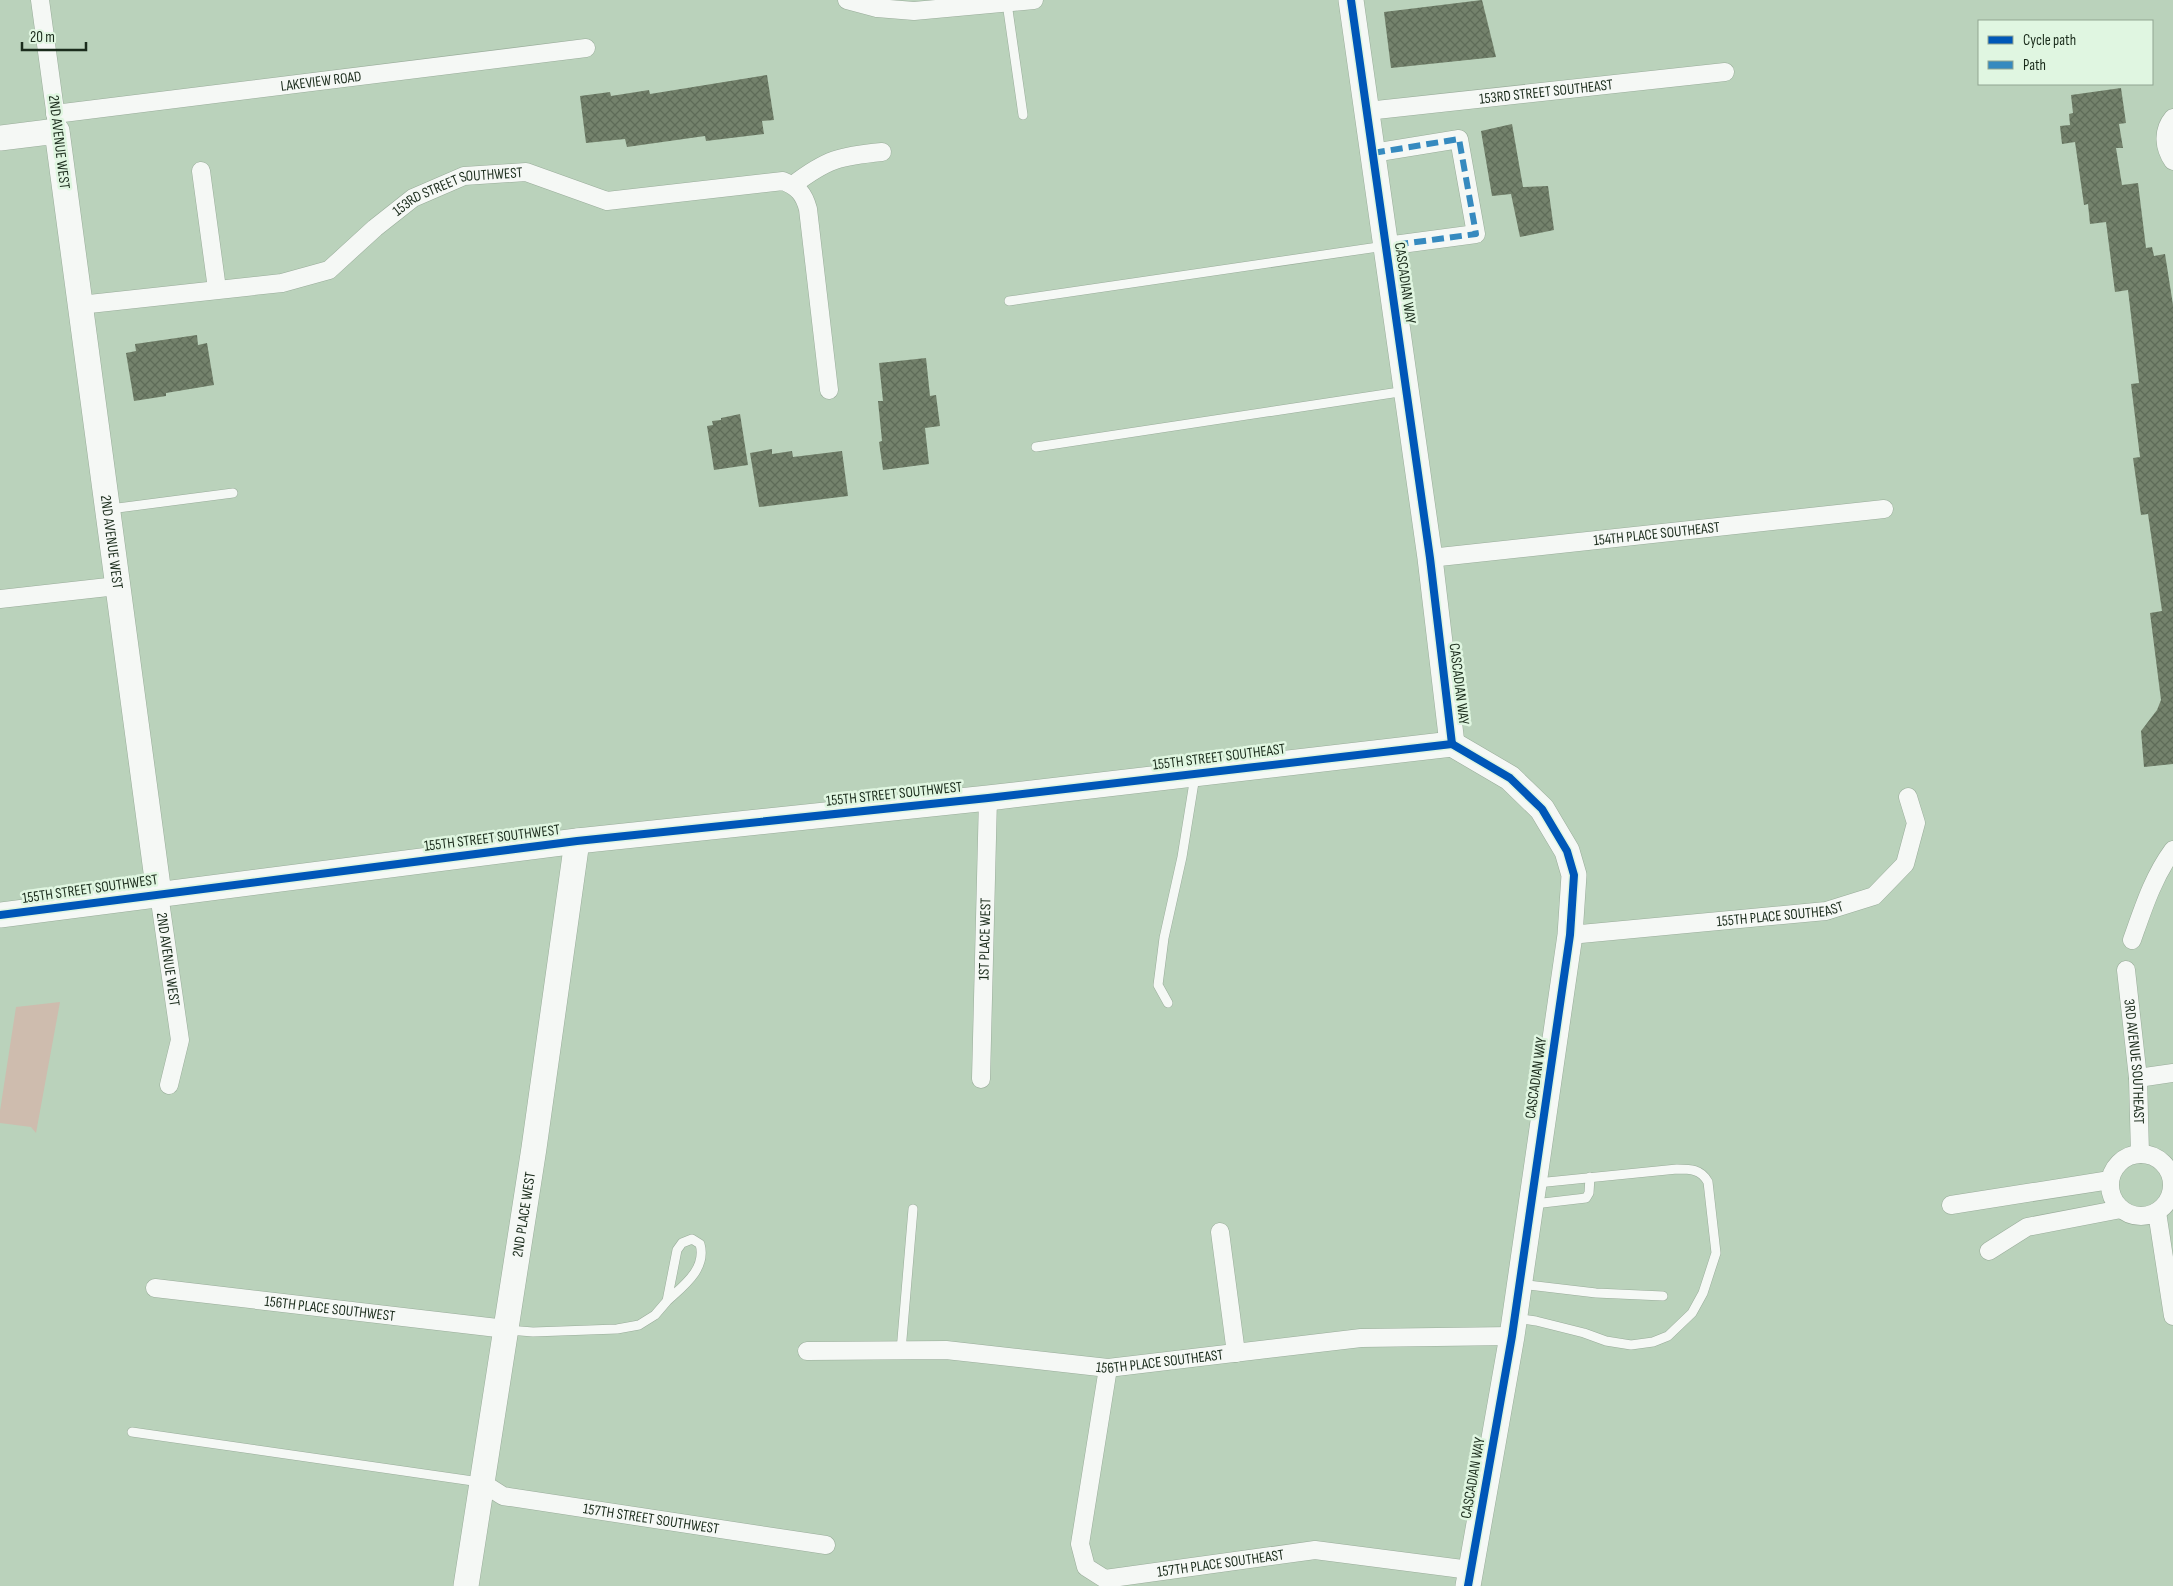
<svg xmlns="http://www.w3.org/2000/svg" width="2173" height="1586" viewBox="0 0 2173 1586" font-family="'Sofia Sans Condensed',sans-serif">
	<style>
		.green { fill: #cebcae }
		.building { fill: url(#building-cross-hatch) }
		.lines { fill: none; stroke-linecap: round; stroke-linejoin: round }
		.lane-casing { stroke: #99ac9a; stroke-width: 10 }
		.street-casing { stroke: #99ac9a; stroke-width: 19 }
		.secondary-casing { stroke: #99ac9a; stroke-width: 26 }
		.lane { stroke: #f5f8f5; stroke-width: 9 }
		.street { stroke: #f5f8f5; stroke-width: 18 }
		.secondary { stroke: #f5f8f5; stroke-width: 25 }
		.quiet { stroke: #368abf; stroke-width: 6; stroke-dasharray: 12 6; stroke-linecap: butt }
		.cycleway-casing { stroke: #e0f6e1; stroke-width: 11 }
		.cycleway { stroke: #0057b8; stroke-width: 8 }
		.labels { text-anchor: middle; dominant-baseline: central; stroke-width: 5; stroke-linejoin: round; paint-order: stroke }
		.street-label { font-size: 15px; fill: #1b2c1c; stroke: #e0f6e1 }
	</style>
	<defs>
		<pattern id="building-cross-hatch" width="8" height="8" patternUnits="userSpaceOnUse" patternTransform="scale(1.25)"><rect width="8" height="8" fill="#74826c"/><path d="M0 0l8 8M0 8l8-8" fill="none" stroke="#5e6b58"/></pattern>
	</defs>
	<rect width="100%" height="100%" fill="#bad2bb"/>
	<path class="green" d="M 60,1002 L 36,1133 L 31,1127 L 0,1123 L 0,1111 L 16,1007 Z"/>
	<g class="building">
		<path d="M 1482,0 L 1496,57 L 1391,68 L 1384,12 Z"/>
		<path d="M 767,75 L 774,120 L 762,121 L 764,134 L 706,141 L 705,136 L 627,147 L 625,139 L 586,143 L 580,96 L 610,92 L 611,96 L 649,90 L 650,94 Z"/>
		<path d="M 2121,88 L 2126,123 L 2119,124 L 2123,148 L 2116,148 L 2122,185 L 2138,183 L 2146,248 L 2152,247 L 2154,256 L 2165,254 L 2173,305 L 2173,764 L 2144,767 L 2141,731 L 2157,710 L 2161,700 L 2150,613 L 2162,611 L 2148,514 L 2141,515 L 2133,458 L 2140,457 L 2131,384 L 2139,383 L 2128,290 L 2115,292 L 2106,222 L 2090,224 L 2088,204 L 2084,205 L 2075,142 L 2062,144 L 2060,126 L 2070,125 L 2069,114 L 2073,113 L 2071,95 Z"/>
		<path d="M 1512,124 L 1523,187 L 1548,186 L 1554,230 L 1520,237 L 1511,194 L 1492,196 L 1481,131 Z"/>
		<path d="M 197,335 L 198,345 L 207,343 L 214,385 L 166,393 L 166,396 L 134,401 L 126,353 L 136,351 L 135,344 Z"/>
		<path d="M 926,358 L 930,396 L 936,395 L 940,426 L 925,428 L 929,464 L 883,470 L 879,442 L 882,441 L 878,401 L 883,401 L 879,363 Z"/>
		<path d="M 740,414 L 748,465 L 714,470 L 707,426 L 713,425 L 712,421 L 721,420 L 721,418 Z"/>
		<path d="M 772,449 L 772,454 L 792,451 L 793,457 L 842,451 L 848,496 L 759,507 L 750,453 Z"/>
	</g>
	<g class="lines">
		<g class="lane-casing">
			<g id="lane">
				<path d="M 1007,3 L 1023,115"/>
				<path d="M 1009,301 L 1385,246"/>
				<path d="M 1036,447 L 1406,391"/>
				<path d="M 110,509 L 233,493"/>
				<path d="M 1168,1003 L 1158,985 L 1164,938 L 1182,857 L 1195,776"/>
				<path d="M 1534,1204 L 1586,1198 L 1589,1193 L 1590,1177"/>
				<path d="M 1520,1284 L 1596,1293 L 1663,1296"/>
				<path d="M 1515,1318 L 1536,1321 L 1584,1333 L 1606,1341 L 1631,1345 L 1653,1342 L 1668,1336 L 1692,1313 L 1703,1293 L 1716,1253 L 1708,1182 C 1701,1169 1690,1169 1677,1169 L 1537,1183"/>
				<path d="M 508,1330 L 533,1332 L 617,1329 L 639,1325 L 655,1315 L 667,1301 L 677,1250 L 682,1243 L 692,1239 L 700,1244 C 707,1269 683,1286 667,1301"/>
				<path d="M 901,1351 L 913,1209"/>
				<path d="M 132,1432 L 480,1482"/>
			</g>
		</g>
		<g class="street-casing">
			<g id="street">
				<path d="M 40,0 L 57,125"/>
				<path d="M 847,0 L 877,8 L 914,11 L 1034,0"/>
				<path id="s1" d="M 1367,111 L 1725,72"/>
				<path id="s2" d="M 55,114 L 586,48"/>
				<path d="M 2173,118 C 2162,131 2164,148 2173,161"/>
				<path d="M 1373,153 L 1459,139 L 1476,234 L 1386,246"/>
				<path d="M 201,171 L 217,289"/>
				<path d="M 793,185 C 827,159 840,156 882,152"/>
				<path id="s3" d="M 80,305 L 282,283 L 329,270 L 375,228 L 413,198 L 464,176 L 526,172 L 607,201 L 783,181 C 798,187 804,194 808,209 L 829,390"/>
				<path id="s4" d="M 1430,558 L 1884,509"/>
				<path d="M 0,599 L 117,586"/>
				<path id="s5" d="M 159,894 L 180,1040 L 169,1085"/>
				<path id="s6" d="M 1570,935 L 1826,911 L 1874,896 L 1905,864 L 1916,823 L 1908,797"/>
				<path d="M 2132,940 C 2143,909 2153,877 2173,850"/>
				<path id="s7" d="M 2126,970 L 2138,1078 L 2140,1154"/>
				<path d="M 2138,1078 L 2173,1073"/>
				<path id="s8" d="M 981,1079 L 988,798"/>
				<circle cx="2141" cy="1185" r="31"/>
				<path d="M 1951,1205 L 2110,1180"/>
				<path d="M 2157,1212 L 2173,1316"/>
				<path d="M 1220,1232 L 1236,1353"/>
				<path d="M 1989,1251 L 2027,1227 L 2121,1209"/>
				<path id="s9" d="M 155,1288 L 506,1329"/>
				<path id="s10" d="M 807,1351 L 946,1350 L 1108,1368 L 1361,1338 L 1512,1336"/>
				<path id="s11" d="M 1108,1368 L 1080,1544 L 1086,1567 L 1105,1579 L 1315,1550 L 1470,1570"/>
				<path id="s12" d="M 481,1482 L 503,1496 L 826,1545"/>
			</g>
		</g>
		<g class="secondary-casing">
			<g id="secondary">
				<path d="M 1351,0 L 1430,558 L 1452,744"/>
				<path id="s13" d="M 0,138 L 57,131 L 159,894"/>
				<path d="M 1452,744 L 1510,778 L 1542,809 L 1567,851 L 1574,875 L 1570,935 L 1512,1336 L 1468,1586"/>
				<path d="M 0,915 L 577,841 L 988,798 L 1452,744"/>
				<path id="s14" d="M 466,1586 L 534,1148 L 577,841"/>
			</g>
		</g>
		<use href="#lane" class="lane"/>
		<use href="#street" class="street"/>
		<use href="#secondary" class="secondary"/>
		<path class="quiet" d="M 1373,153 L 1459,139 L 1476,234 L 1386,246"/>
		<g class="cycleway-casing">
			<g id="cycleway">
				<path d="M 1351,0 L 1430,558 L 1452,744"/>
				<path d="M 1452,744 L 1510,778 L 1542,809 L 1567,851 L 1574,875 L 1570,935 L 1512,1336 L 1468,1586"/>
				<path d="M 0,915 L 577,841 L 988,798 L 1452,744"/>
			</g>
		</g>
		<use href="#cycleway" class="cycleway"/>
	</g>
	<g class="labels">
		<g class="street-label">
			<text stroke="none"><textPath href="#s2" startOffset="268">LAKEVIEW ROAD</textPath></text>
			<text stroke="none"><textPath href="#s1" startOffset="180">153RD STREET SOUTHEAST</textPath></text>
			<text transform="translate(59 142) rotate(83)">2ND AVENUE WEST</text>
			<text stroke="none"><textPath href="#s3" startOffset="408">153RD STREET SOUTHWEST</textPath></text>
			<text transform="translate(1405 283) rotate(82)">CASCADIAN WAY</text>
			<text stroke="none"><textPath href="#s4" startOffset="228">154TH PLACE SOUTHEAST</textPath></text>
			<text stroke="none"><textPath href="#s13" startOffset="472">2ND AVENUE WEST</textPath></text>
			<text transform="translate(1459 684) rotate(83)">CASCADIAN WAY</text>
			<text transform="translate(1219 757) rotate(-7)">155TH STREET SOUTHEAST</text>
			<text transform="translate(894 794) rotate(-6)">155TH STREET SOUTHWEST</text>
			<text transform="translate(492 838) rotate(-7)">155TH STREET SOUTHWEST</text>
			<text transform="translate(90 889) rotate(-8)">155TH STREET SOUTHWEST</text>
			<text stroke="none"><textPath href="#s6" startOffset="211">155TH PLACE SOUTHEAST</textPath></text>
			<text stroke="none"><textPath href="#s8" startOffset="140">1ST PLACE WEST</textPath></text>
			<text stroke="none"><textPath href="#s5" startOffset="66">2ND AVENUE WEST</textPath></text>
			<text stroke="none"><textPath href="#s7" startOffset="92">3RD AVENUE SOUTHEAST</textPath></text>
			<text transform="translate(1536 1078) rotate(-82)">CASCADIAN WAY</text>
			<text stroke="none"><textPath href="#s14" startOffset="376">2ND PLACE WEST</textPath></text>
			<text stroke="none"><textPath href="#s9" startOffset="176">156TH PLACE SOUTHWEST</textPath></text>
			<text stroke="none"><textPath href="#s10" startOffset="354">156TH PLACE SOUTHEAST</textPath></text>
			<text transform="translate(1473 1478) rotate(-80)">CASCADIAN WAY</text>
			<text stroke="none"><textPath href="#s12" startOffset="176">157TH STREET SOUTHWEST</textPath></text>
			<text stroke="none"><textPath href="#s11" startOffset="341">157TH PLACE SOUTHEAST</textPath></text>
		</g>
	</g>
	<rect x="1978" y="20" width="175" height="65" fill="#e0f6e1" stroke="#91a592"/>
	<rect x="1988" y="36" width="25" height="8" fill="#0057b8" stroke="#91a592"/>
	<text x="2023" y="45" font-size="15" fill="#1b2c1c">Cycle path</text>
	<rect x="1988" y="61" width="25" height="8" fill="#368abf" stroke="#91a592"/>
	<text x="2023" y="70" font-size="15" fill="#1b2c1c">Path</text>
	<path d="M22 42v8h64v-8" fill="none" stroke="#1b2c1c" stroke-width="2.5"/>
	<text x="30" y="42" font-size="15" fill="#1b2c1c" stroke="#e0f6e1" stroke-width="4" paint-order="stroke">20 m</text>
</svg>
